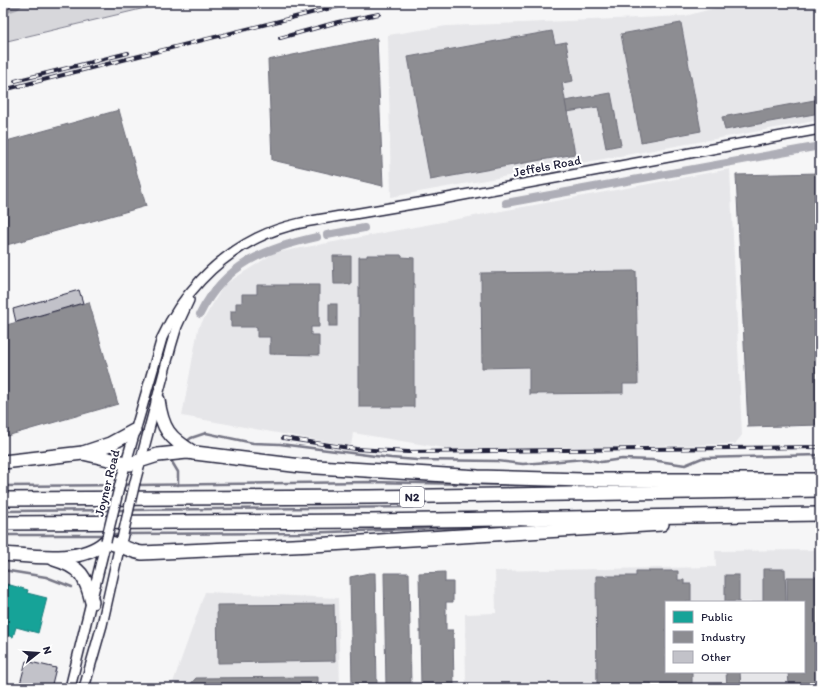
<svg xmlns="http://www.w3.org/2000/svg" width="823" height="691" viewBox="0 0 823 691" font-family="Itim,sans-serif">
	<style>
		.built { fill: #e6e6e9; fill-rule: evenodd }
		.green { fill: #d7d7db; stroke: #7c7c8b }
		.public { fill: #17a398; stroke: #1a7c7c }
		.industry { fill: #8d8d92; stroke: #6d6d78 }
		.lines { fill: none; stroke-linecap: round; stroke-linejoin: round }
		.stream { stroke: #767685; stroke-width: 2.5 }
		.canal { stroke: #aeaeb7; stroke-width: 8 }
		.river { stroke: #aeaeb7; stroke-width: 14 }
		.building { fill: #c2c2c9; stroke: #22223b }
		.minor-casing { stroke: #22223b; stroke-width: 12 }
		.highway-casing { stroke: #22223b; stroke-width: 16 }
		.minor { stroke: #fff; stroke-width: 9 }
		.highway { stroke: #fff; stroke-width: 13 }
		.rail-casing { stroke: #22223b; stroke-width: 4 }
		.rail { stroke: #fff; stroke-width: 2.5; stroke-dasharray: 8; stroke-linecap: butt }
		.minor-bridge-casing { stroke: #22223b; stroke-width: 12; stroke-linecap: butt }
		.minor-bridge { stroke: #fff; stroke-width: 9 }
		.labels { text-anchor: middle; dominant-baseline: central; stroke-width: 4; stroke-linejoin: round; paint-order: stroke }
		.shield { fill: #fff; stroke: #646476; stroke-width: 1 }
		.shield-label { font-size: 12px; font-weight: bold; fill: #22223b }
		.street-label { font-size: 13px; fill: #22223b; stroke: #fff }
	</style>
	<rect width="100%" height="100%" fill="#f6f6f7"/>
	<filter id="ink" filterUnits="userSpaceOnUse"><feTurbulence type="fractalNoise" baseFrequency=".025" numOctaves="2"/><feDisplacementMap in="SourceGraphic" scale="8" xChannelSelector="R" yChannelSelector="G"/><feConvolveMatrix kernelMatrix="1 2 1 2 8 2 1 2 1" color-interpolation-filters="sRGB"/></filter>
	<g filter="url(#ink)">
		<g class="built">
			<path d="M 734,3 L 820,3 L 820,120 L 391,197 L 388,35 L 447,26 L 685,16 Z"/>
			<path d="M 730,169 L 742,435 L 735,444 L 455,450 L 353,433 L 351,446 L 182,416 L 198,329 L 224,285 L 274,253 Z"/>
			<path d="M 820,550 L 820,688 L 466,688 L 465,614 L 496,613 L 495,571 L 716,567 L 715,551 ZM 666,602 L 804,602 L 804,672 L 666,672 Z"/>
			<path d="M 205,592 L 338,598 L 340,688 L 171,688 Z"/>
		</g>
		<path class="green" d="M 3,3 L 166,3 L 3,42 Z"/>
		<path class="public" d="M 3,583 L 28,590 L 27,593 L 47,598 L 38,633 L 16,627 L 13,637 L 3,634 Z"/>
		<g class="industry">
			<path d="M 681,23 L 701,131 L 641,142 L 621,34 Z"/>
			<path d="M 552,31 L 555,44 L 566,42 L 573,81 L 562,83 L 575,154 L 430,180 L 408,57 Z"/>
			<path d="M 377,38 L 383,186 L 272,160 L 268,60 Z"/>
			<path d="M 611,93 L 621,145 L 606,148 L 598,107 L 567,112 L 565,101 Z"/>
			<path d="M 820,99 L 820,113 L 725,130 L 722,117 Z"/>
			<path d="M 119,110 L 146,206 L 3,246 L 3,142 Z"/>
			<path d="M 820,173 L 820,425 L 748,427 L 736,175 Z"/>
			<path d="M 367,255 L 401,255 L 402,257 L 414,258 L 414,407 L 359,407 L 359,257 L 367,257 Z"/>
			<path d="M 333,256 L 351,256 L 351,284 L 334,284 Z"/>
			<path d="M 636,271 L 638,384 L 623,384 L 623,393 L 529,394 L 529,367 L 482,368 L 481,273 Z"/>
			<path d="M 257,285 L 319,285 L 319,327 L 311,327 L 311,335 L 319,335 L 319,355 L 270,354 L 270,337 L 257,337 L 257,327 L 231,327 L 231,311 L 236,311 L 236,303 L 242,303 L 242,294 L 257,294 Z"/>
			<path d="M 89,302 L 118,404 L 3,437 L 3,326 Z"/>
			<rect x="329" y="304" width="8" height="22"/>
			<path d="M 763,569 L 785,569 L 786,602 L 763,602 Z"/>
			<path d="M 636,571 L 678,571 L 678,580 L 684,580 L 684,584 L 691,584 L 691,602 L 666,602 L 666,672 L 692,672 L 692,688 L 597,688 L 596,576 L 636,576 Z"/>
			<path d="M 445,572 L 445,582 L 453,582 L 453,602 L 446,602 L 446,630 L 453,630 L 454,688 L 447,688 L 447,685 L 421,685 L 419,573 Z"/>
			<path d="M 369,573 L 375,573 L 377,686 L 352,686 L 350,577 Z"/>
			<path d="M 384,573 L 409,573 L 411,686 L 386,686 Z"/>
			<rect x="725" y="575" width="14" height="27"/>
			<path d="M 787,577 L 820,577 L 820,688 L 805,688 L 805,685 L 789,685 L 788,672 L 804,672 L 804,602 L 787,602 Z"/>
			<path d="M 334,604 L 335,661 L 218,663 L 217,605 Z"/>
			<path d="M 726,672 L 740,672 L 741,688 L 727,688 Z"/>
			<path d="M 318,677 L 318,688 L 187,688 L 196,678 Z"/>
		</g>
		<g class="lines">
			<g class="stream">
				<path d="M 186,442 L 191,438 L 206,433 L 253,443 L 280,444 L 391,458 L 417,460 L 497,461 L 523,464 L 585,459 L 601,462 L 622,459 L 652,460 L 685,465 L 702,458 L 820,455"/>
				<path d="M 172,462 L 178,472 L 178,485"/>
				<path d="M 137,485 L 371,482 L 518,485"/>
				<path d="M 3,486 L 132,485"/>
				<path d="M 131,510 L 413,507"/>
				<path d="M 3,511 L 126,510"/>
				<path d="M 125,534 L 302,533 L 520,525"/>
				<path d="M 3,535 L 104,535"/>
				<path d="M 109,535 L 120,535"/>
				<path d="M 3,570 L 46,577 L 72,587"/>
			</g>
			<g class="canal">
				<path d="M 506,203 L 820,146"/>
				<path d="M 327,235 L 364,228"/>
				<path d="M 200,314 C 225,264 266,248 317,237"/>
			</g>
			<path class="river" d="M 3,7 L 15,3"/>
		</g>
		<g class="building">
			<path d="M 79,290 L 83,303 L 16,322 L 13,309 Z"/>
			<path d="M 26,661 L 56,668 L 51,688 L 19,688 Z"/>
		</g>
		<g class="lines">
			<g class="minor-casing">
				<g id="minor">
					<path d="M 121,480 L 162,338 C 181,296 215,259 257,238 C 287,223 321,219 354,214 C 383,209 413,204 442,199 C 568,176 694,152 820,129"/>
					<path d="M 135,482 L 171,346 L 177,326 L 189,300"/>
					<path d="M 70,688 L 106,541"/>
					<path d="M 84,688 L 102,625 L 121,540"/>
				</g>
			</g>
			<g class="highway-casing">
				<g id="highway">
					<path d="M 158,400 C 162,429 169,438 194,453"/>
					<path d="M 83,453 L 130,464 L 158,455 L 187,452 L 301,466 L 478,477 L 583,480 L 820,480"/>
					<path d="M 3,462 L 83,453 L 110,444 L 134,431"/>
					<path d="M 3,499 L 370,497 L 820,490"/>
					<path d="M 3,523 L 370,521 L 820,514"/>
					<path d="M 3,554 C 33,556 81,564 105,542 C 121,544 128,551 142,553 L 313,545 L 662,524"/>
					<path d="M 54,559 C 81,567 86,577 92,602"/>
				</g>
			</g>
			<use href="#minor" class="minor"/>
			<use href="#highway" class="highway"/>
			<g class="rail-casing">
				<g id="rail">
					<path d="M 280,38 L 338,22 L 379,14"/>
					<path d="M 15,81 L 128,53"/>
					<path d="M 3,90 L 351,3"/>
					<path d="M 283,438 L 356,449 L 408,452 L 820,447"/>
				</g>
			</g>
			<use href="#rail" class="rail"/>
			<g class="minor-bridge-casing">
				<g id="minor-bridge">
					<path d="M 122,539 L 135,482"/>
					<path d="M 106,541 L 121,480"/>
				</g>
			</g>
			<use href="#minor-bridge" class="minor-bridge"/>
		</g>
	</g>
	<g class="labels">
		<rect class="shield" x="400" y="487" width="24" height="20" rx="3"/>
		<g class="shield-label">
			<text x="412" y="497">N2</text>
		</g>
		<g class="street-label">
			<text transform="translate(547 166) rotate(-11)">Jeffels Road</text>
			<text transform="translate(107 483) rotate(-76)">Joyner Road</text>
		</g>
	</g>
	<rect width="823" height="691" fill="none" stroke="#fff" stroke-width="16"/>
	<rect x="8" y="8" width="807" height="675" fill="none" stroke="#22223b" stroke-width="1.5" filter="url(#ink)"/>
	<rect x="665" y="601" width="140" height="72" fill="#ffffff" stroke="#a7a7b1"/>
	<rect x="673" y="611" width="20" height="12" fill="#17a398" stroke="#a7a7b1"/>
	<text x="701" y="621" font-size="12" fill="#22223b">Public</text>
	<rect x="673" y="631" width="20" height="12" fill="#8d8d92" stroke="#a7a7b1"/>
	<text x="701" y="641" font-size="12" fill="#22223b">Industry</text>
	<rect x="673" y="651" width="20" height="12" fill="#c2c2c9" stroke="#a7a7b1"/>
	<text x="701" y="661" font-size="12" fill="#22223b">Other</text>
	<g transform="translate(38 653) rotate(73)" stroke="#ffffff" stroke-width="3" paint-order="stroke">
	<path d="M0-3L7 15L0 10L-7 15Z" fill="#22223b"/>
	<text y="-6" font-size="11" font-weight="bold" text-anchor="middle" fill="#22223b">N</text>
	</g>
</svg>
